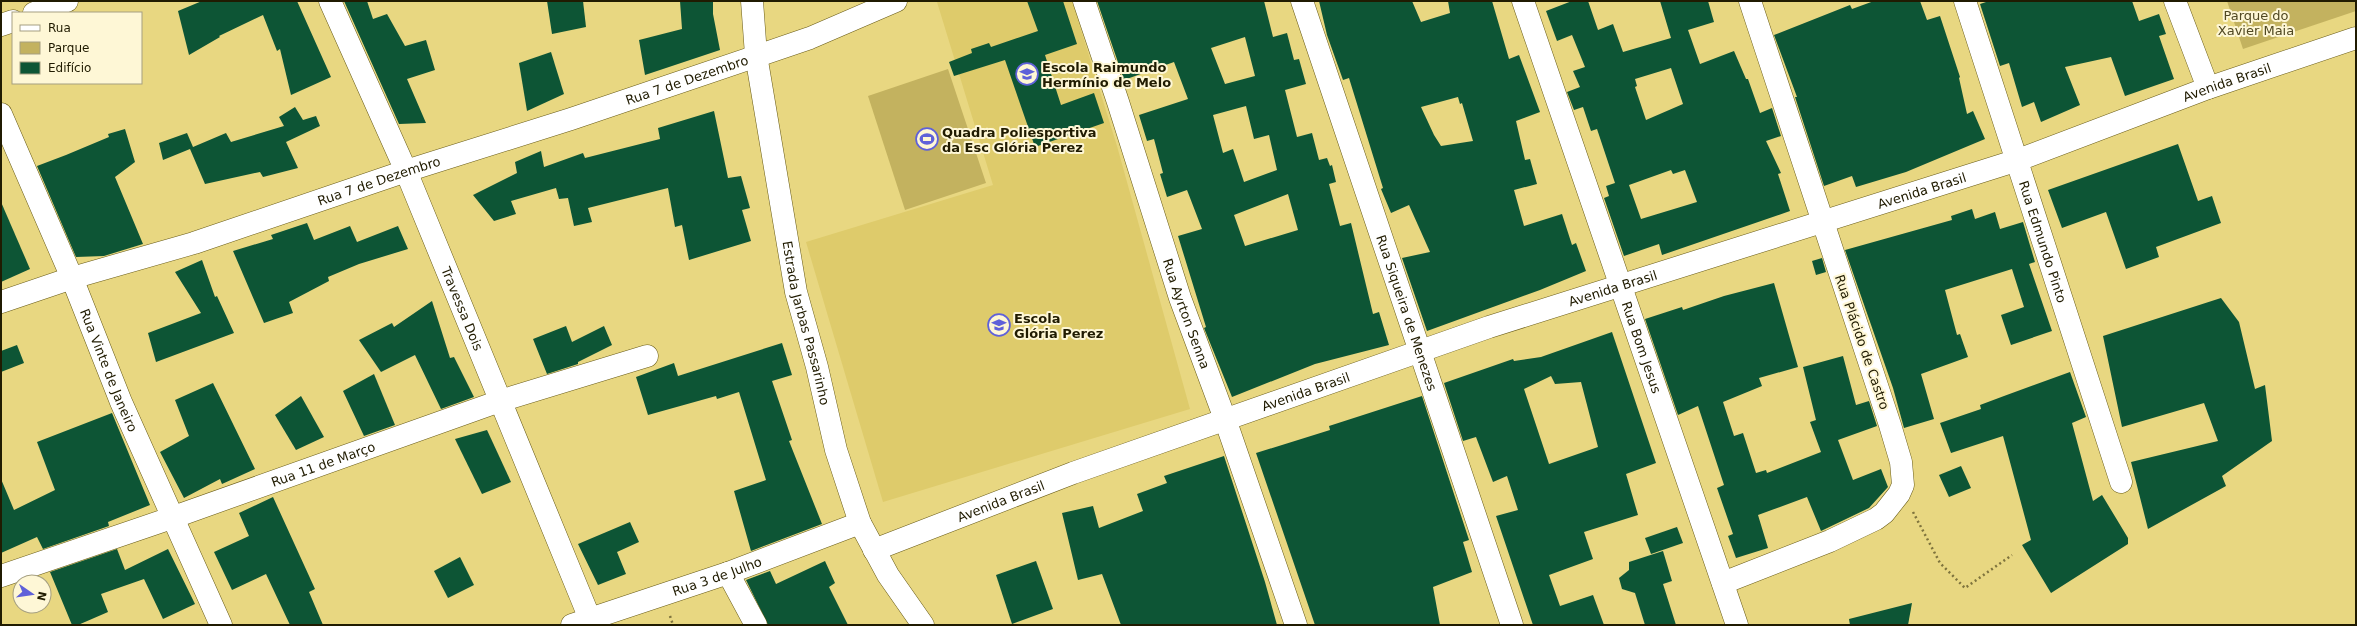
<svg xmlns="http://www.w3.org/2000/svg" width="2357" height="626" viewBox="0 0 2357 626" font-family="'DejaVu Sans',sans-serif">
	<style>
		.built { fill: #decb6b }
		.green { fill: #c3b25f }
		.building { fill: #0d5535; fill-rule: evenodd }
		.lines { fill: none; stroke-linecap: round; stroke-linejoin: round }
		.minor-casing { stroke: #685b17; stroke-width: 23 }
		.path { stroke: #7e733d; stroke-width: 2.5; stroke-dasharray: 2 3; stroke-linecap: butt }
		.minor { stroke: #fff; stroke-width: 22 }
		.labels { text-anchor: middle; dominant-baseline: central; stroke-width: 4; stroke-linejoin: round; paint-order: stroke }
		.park-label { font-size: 13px; fill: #504822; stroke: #fef7d6 }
		.poi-label { font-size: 13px; font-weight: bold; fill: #201b01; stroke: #fef7d6; text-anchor: start }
		.street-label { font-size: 13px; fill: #201b01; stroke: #fef7d6 }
	</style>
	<rect width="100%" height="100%" fill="#e8d781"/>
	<path class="built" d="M 939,1 L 1072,1 L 1117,146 L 1190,409 L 883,502 L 806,242 L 993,185 L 937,2 Z"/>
	<g class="green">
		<path d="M 2227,1 L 2356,1 L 2356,11 L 2243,49 Z"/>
		<path d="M 948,69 L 986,183 L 905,210 L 868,96 Z"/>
	</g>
	<g class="building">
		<path d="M 202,1 L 297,1 L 331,77 L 291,95 L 280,49 L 277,51 L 263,15 L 219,36 L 220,37 L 189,55 L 178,11 Z"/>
		<path d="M 344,1 L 367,1 L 373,19 L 387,14 L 405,46 L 426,40 L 435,70 L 407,79 L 426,123 L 399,124 Z"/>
		<path d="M 547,1 L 583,1 L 586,27 L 552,34 Z"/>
		<path d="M 680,1 L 713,1 L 713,14 L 720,50 L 645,75 L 639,40 L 682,29 Z"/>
		<path d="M 1027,1 L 1063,1 L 1077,44 L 1045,55 L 1061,105 L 1094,93 L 1104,123 L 1035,147 L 1005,60 L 954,76 L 949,62 L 972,53 L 971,49 L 989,43 L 991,47 L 1038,31 Z"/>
		<path d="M 1097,1 L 1264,1 L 1273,37 L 1287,33 L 1294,60 L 1299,59 L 1306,84 L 1285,90 L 1297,137 L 1312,133 L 1319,160 L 1327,158 L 1330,166 L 1332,165 L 1336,182 L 1329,184 L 1340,226 L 1351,223 L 1373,314 L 1379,312 L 1389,345 L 1315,364 L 1232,397 L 1204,328 L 1206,327 L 1178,236 L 1202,229 L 1187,190 L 1167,197 L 1160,174 L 1163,173 L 1154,139 L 1147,141 L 1139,115 L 1188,99 L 1174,62 L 1124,80 ZM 1245,37 L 1255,76 L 1225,84 L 1211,48 ZM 1246,106 L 1254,139 L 1269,135 L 1277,170 L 1244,182 L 1233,149 L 1223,153 L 1213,115 ZM 1288,194 L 1298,230 L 1245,246 L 1234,215 Z"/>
		<path d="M 1319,1 L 1412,1 L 1421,22 L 1450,13 L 1448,1 L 1492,1 L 1509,59 L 1519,55 L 1540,112 L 1516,121 L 1525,160 L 1530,159 L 1537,184 L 1514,190 L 1524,226 L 1562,214 L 1572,245 L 1576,243 L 1586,271 L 1540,290 L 1427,331 L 1402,258 L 1430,252 L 1409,205 L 1391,213 L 1381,189 L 1383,188 L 1349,78 L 1343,80 L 1327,35 ZM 1458,97 L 1460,104 L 1462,103 L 1473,141 L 1441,146 L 1434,135 L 1421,107 Z"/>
		<path d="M 1572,1 L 1588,1 L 1598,30 L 1613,24 L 1623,52 L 1671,38 L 1660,1 L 1708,1 L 1714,22 L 1688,30 L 1700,64 L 1734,51 L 1746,79 L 1748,79 L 1760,113 L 1772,108 L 1781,136 L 1766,141 L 1781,173 L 1778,174 L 1790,211 L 1662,255 L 1659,244 L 1624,256 L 1604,198 L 1609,196 L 1606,186 L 1615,183 L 1597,129 L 1591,131 L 1583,107 L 1574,110 L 1567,92 L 1580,87 L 1573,71 L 1585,67 L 1572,35 L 1557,41 L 1546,11 ZM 1671,68 L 1683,104 L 1646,120 L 1635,87 L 1637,86 L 1635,79 ZM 1671,170 L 1673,174 L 1685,170 L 1697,202 L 1641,219 L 1629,185 Z"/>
		<path d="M 1874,1 L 1920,1 L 1927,20 L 1940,16 L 1960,77 L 1959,78 L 1967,114 L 1973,111 L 1985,139 L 1906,172 L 1856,187 L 1852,176 L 1824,186 L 1795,97 L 1797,97 L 1774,35 L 1850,5 L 1852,9 Z"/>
		<path d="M 1989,1 L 2132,1 L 2139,21 L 2159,14 L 2166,34 L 2159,36 L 2174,79 L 2125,96 L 2111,57 L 2065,67 L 2080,105 L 2041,122 L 2034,102 L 2022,107 L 2009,63 L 2000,66 L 1980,4 Z"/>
		<path d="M 551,52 L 564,94 L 527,111 L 519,63 Z"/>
		<path d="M 295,107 L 303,120 L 316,116 L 320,126 L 286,142 L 298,168 L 263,177 L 260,172 L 205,184 L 190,149 L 163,160 L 159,143 L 187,133 L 193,147 L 226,133 L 231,142 L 284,126 L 279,117 Z"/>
		<path d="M 714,111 L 728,178 L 741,176 L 750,208 L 742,210 L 751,241 L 689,260 L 682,225 L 675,227 L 668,188 L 588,208 L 592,222 L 574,226 L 568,198 L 559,199 L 556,188 L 511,201 L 516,214 L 494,221 L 473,195 L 517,173 L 515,162 L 541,151 L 544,167 L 583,153 L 585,158 L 660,139 L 658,128 Z"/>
		<path d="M 125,129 L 135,162 L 115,177 L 143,244 L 104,256 L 76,257 L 37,166 L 66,155 L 109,137 L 108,134 Z"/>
		<path d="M 2178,144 L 2198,201 L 2212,196 L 2221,223 L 2156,247 L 2159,257 L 2126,269 L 2106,212 L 2062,228 L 2048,190 Z"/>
		<path d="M 1,202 L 30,269 L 1,282 Z"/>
		<path d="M 1972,209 L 1975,219 L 1995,212 L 2000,229 L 2023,222 L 2035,262 L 2029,264 L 2052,331 L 2011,345 L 2001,315 L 2024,307 L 2012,269 L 1945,290 L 1957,335 L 1960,334 L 1968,357 L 1921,374 L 1934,419 L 1904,428 L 1893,388 L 1845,250 L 1952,220 L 1951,216 Z"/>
		<path d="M 307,223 L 314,240 L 350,226 L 357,242 L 398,226 L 408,249 L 359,264 L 328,277 L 329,281 L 289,302 L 293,313 L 264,323 L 233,251 L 273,239 L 271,235 Z"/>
		<path d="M 1822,258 L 1826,272 L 1816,275 L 1812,261 Z"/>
		<path d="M 202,260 L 215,297 L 217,296 L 234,333 L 156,362 L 148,333 L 201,313 L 175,272 Z"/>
		<path d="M 1774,283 L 1798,367 L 1759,378 L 1762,386 L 1723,402 L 1734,436 L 1743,433 L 1756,473 L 1766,470 L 1767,473 L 1821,452 L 1810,422 L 1816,420 L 1803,367 L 1843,356 L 1856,405 L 1869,401 L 1877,426 L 1838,440 L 1853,480 L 1881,469 L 1888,487 L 1869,508 L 1821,531 L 1807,497 L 1758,515 L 1768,548 L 1736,558 L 1728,536 L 1733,534 L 1717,488 L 1724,485 L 1698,406 L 1678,415 L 1645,319 L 1682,307 L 1683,310 L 1724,296 Z"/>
		<path d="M 2221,298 L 2239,322 L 2255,389 L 2265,385 L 2272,441 L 2222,476 L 2226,486 L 2148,529 L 2131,462 L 2218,441 L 2204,403 L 2122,427 L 2103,336 Z"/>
		<path d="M 432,301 L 450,358 L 454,357 L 474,397 L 441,409 L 415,355 L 381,372 L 359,340 L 392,323 L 394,327 Z"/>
		<path d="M 566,326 L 572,342 L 604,326 L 612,345 L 578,362 L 578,364 L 547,374 L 533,339 Z"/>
		<path d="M 1612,332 L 1656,463 L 1626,474 L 1638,515 L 1584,532 L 1593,559 L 1549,575 L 1560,606 L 1593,595 L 1604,625 L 1533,625 L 1496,516 L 1518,510 L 1507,476 L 1493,482 L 1476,437 L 1463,441 L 1444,383 L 1513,359 L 1514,361 L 1541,357 ZM 1551,376 L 1555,384 L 1581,382 L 1598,447 L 1549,464 L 1524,389 Z"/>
		<path d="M 782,343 L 792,375 L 772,381 L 792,440 L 789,441 L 822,524 L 751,551 L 734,491 L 766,480 L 739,392 L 717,399 L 716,396 L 648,415 L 636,377 L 674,363 L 678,376 Z"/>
		<path d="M 17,345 L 24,363 L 1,372 L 1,351 Z"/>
		<path d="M 2070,372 L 2086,417 L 2072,423 L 2093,501 L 2102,495 L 2128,538 L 2128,544 L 2051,593 L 2022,545 L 2031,540 L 2003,436 L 1951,453 L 1940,423 L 1981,409 L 1980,405 L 2004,396 Z"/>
		<path d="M 374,374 L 395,425 L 364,436 L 343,391 Z"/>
		<path d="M 213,383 L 255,469 L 222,484 L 220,479 L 184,498 L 160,452 L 189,436 L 175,400 Z"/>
		<path d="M 301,396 L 324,437 L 296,450 L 275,415 Z"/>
		<path d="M 1422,396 L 1469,540 L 1463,542 L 1472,572 L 1433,587 L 1440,625 L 1315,625 L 1256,453 L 1330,430 L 1329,426 Z"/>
		<path d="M 112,413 L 150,505 L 108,522 L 109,526 L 43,549 L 37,537 L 1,553 L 1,479 L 14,510 L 55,490 L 37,442 Z"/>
		<path d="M 487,430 L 511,482 L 482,494 L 455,439 Z"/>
		<path d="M 1224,456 L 1265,582 L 1277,625 L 1121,625 L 1102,574 L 1078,580 L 1062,513 L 1093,506 L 1099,528 L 1143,511 L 1137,494 L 1167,483 L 1164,476 Z"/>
		<path d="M 1961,466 L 1971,488 L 1949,497 L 1939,475 Z"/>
		<path d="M 273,497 L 315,589 L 309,592 L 323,625 L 290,625 L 266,574 L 232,590 L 214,552 L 249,536 L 239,513 Z"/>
		<path d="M 630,522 L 639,542 L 617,552 L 626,574 L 598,585 L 578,544 Z"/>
		<path d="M 1677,527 L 1683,543 L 1651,554 L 1645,538 Z"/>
		<path d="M 117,549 L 125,570 L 168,549 L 195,604 L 163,619 L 144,579 L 101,594 L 108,612 L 78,625 L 72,625 L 50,572 Z"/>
		<path d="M 1663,551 L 1672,581 L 1663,584 L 1676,625 L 1645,625 L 1635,593 L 1622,589 L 1619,578 L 1629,570 L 1629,562 Z"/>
		<path d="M 460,557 L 474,585 L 448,598 L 434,571 Z"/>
		<path d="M 825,561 L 835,583 L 829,587 L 848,625 L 768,625 L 746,580 L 770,571 L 776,584 Z"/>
		<path d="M 1036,561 L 1053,609 L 1012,624 L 996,575 Z"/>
		<path d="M 1912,603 L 1908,625 L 1850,625 L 1849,619 Z"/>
	</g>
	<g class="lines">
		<g class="minor-casing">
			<g id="minor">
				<path id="s1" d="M 330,1 L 406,171 L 590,619"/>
				<path id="s2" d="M 752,1 L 756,55 L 796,292 L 817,367 L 836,450 L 860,523 L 888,575 L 923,625"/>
				<path id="s3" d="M 1084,1 L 1118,102 L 1180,298 L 1225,419 L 1296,625"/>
				<path id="s4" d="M 1302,1 L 1512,625"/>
				<path id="s5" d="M 1523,1 L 1737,625"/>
				<path id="s6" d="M 1965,1 L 2121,482"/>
				<path d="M 2175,1 L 2208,88"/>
				<path d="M 34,13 L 67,1"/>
				<path d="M 1,25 L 13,21"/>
				<path id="s7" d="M 1,114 L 72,278 L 121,402 L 221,625"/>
				<path id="s8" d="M 1,302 L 72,278 L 194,243 L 406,171 L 571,119 L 810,38 L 896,1"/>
				<path id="s9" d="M 874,550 L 1073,473 L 1489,327 L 2018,160 L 2208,88 L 2356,38"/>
				<path d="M 728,573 L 756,625"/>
				<path id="s10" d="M 1,576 L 174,517 L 500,401 L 647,356"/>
				<path d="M 1723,583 L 1830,541 L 1876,519 L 1884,513 L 1899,494 L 1903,485 L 1901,462 L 1890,425 L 1750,1"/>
				<path id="s11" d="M 572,625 L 728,573 L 860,523"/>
			</g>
		</g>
		<g class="path">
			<path d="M 1913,512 L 1940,563 L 1965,588 L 2012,555"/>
			<path d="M 670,616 L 673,625"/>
		</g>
		<use href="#minor" class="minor"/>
	</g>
	<defs>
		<g id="school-ring" transform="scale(1.15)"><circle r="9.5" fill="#fef7d6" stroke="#5f61d9" stroke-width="1.5"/><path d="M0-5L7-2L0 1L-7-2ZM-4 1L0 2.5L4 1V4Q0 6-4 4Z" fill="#5f61d9"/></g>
		<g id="stadium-ring" transform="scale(1.15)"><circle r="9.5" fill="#fef7d6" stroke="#5f61d9" stroke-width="1.5"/><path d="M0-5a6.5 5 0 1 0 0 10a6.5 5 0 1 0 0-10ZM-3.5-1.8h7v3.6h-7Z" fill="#5f61d9"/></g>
	</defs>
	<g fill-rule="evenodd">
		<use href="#school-ring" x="1027" y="74"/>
		<use href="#stadium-ring" x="927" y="139"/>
		<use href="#school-ring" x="999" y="325"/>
	</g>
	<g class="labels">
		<g class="park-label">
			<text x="2256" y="15">Parque do<tspan x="2256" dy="15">Xavier Maia</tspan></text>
		</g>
		<g class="poi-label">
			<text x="1042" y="67">Escola Raimundo<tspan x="1042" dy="15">Hermínio de Melo</tspan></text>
			<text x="942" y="132">Quadra Poliesportiva<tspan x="942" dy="15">da Esc Glória Perez</tspan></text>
			<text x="1014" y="318">Escola<tspan x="1014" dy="15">Glória Perez</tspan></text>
		</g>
		<g class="street-label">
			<text stroke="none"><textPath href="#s8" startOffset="721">Rua 7 de Dezembro</textPath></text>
			<text stroke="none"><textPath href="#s9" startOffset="1432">Avenida Brasil</textPath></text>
			<text stroke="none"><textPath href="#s8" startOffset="397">Rua 7 de Dezembro</textPath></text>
			<text stroke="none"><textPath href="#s9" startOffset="1108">Avenida Brasil</textPath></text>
			<text stroke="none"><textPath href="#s6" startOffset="253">Rua Edmundo Pinto</textPath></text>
			<text stroke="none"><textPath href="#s9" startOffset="784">Avenida Brasil</textPath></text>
			<text stroke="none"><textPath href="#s1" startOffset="335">Travessa Dois</textPath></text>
			<text stroke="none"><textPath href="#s4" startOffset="329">Rua Siqueira de Menezes</textPath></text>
			<text stroke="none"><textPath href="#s3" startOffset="329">Rua Ayrton Senna</textPath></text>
			<text stroke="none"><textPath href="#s2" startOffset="327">Estrada Jarbas Passarinho</textPath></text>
			<text transform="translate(1862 342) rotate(71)">Rua Plácido de Castro</text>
			<text stroke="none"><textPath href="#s5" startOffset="366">Rua Bom Jesus</textPath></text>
			<text stroke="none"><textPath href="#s7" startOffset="278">Rua Vinte de Janeiro</textPath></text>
			<text stroke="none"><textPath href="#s9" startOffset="460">Avenida Brasil</textPath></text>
			<text stroke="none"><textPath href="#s10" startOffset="341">Rua 11 de Março</textPath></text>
			<text stroke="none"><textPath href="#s9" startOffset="136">Avenida Brasil</textPath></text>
			<text stroke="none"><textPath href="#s11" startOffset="153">Rua 3 de Julho</textPath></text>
		</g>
	</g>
	<rect width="2357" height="626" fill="none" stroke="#201b01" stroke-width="4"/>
	<rect x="12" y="12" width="130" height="72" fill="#fef7d6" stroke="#a59f81"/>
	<rect x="20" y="25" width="20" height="6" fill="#ffffff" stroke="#a59f81"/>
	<text x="48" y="32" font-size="12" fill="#201b01">Rua</text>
	<rect x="20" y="42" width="20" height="12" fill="#c3b25f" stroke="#a59f81"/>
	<text x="48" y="52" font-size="12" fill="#201b01">Parque</text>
	<rect x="20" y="62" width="20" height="12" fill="#0d5535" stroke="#a59f81"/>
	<text x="48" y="72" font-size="12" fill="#201b01">Edifício</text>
	<g transform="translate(32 594) rotate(103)"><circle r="19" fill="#fef7d6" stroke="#a59f81"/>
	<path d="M0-3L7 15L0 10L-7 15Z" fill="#5f61d9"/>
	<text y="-6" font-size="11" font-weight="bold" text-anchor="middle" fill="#201b01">N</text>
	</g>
</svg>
